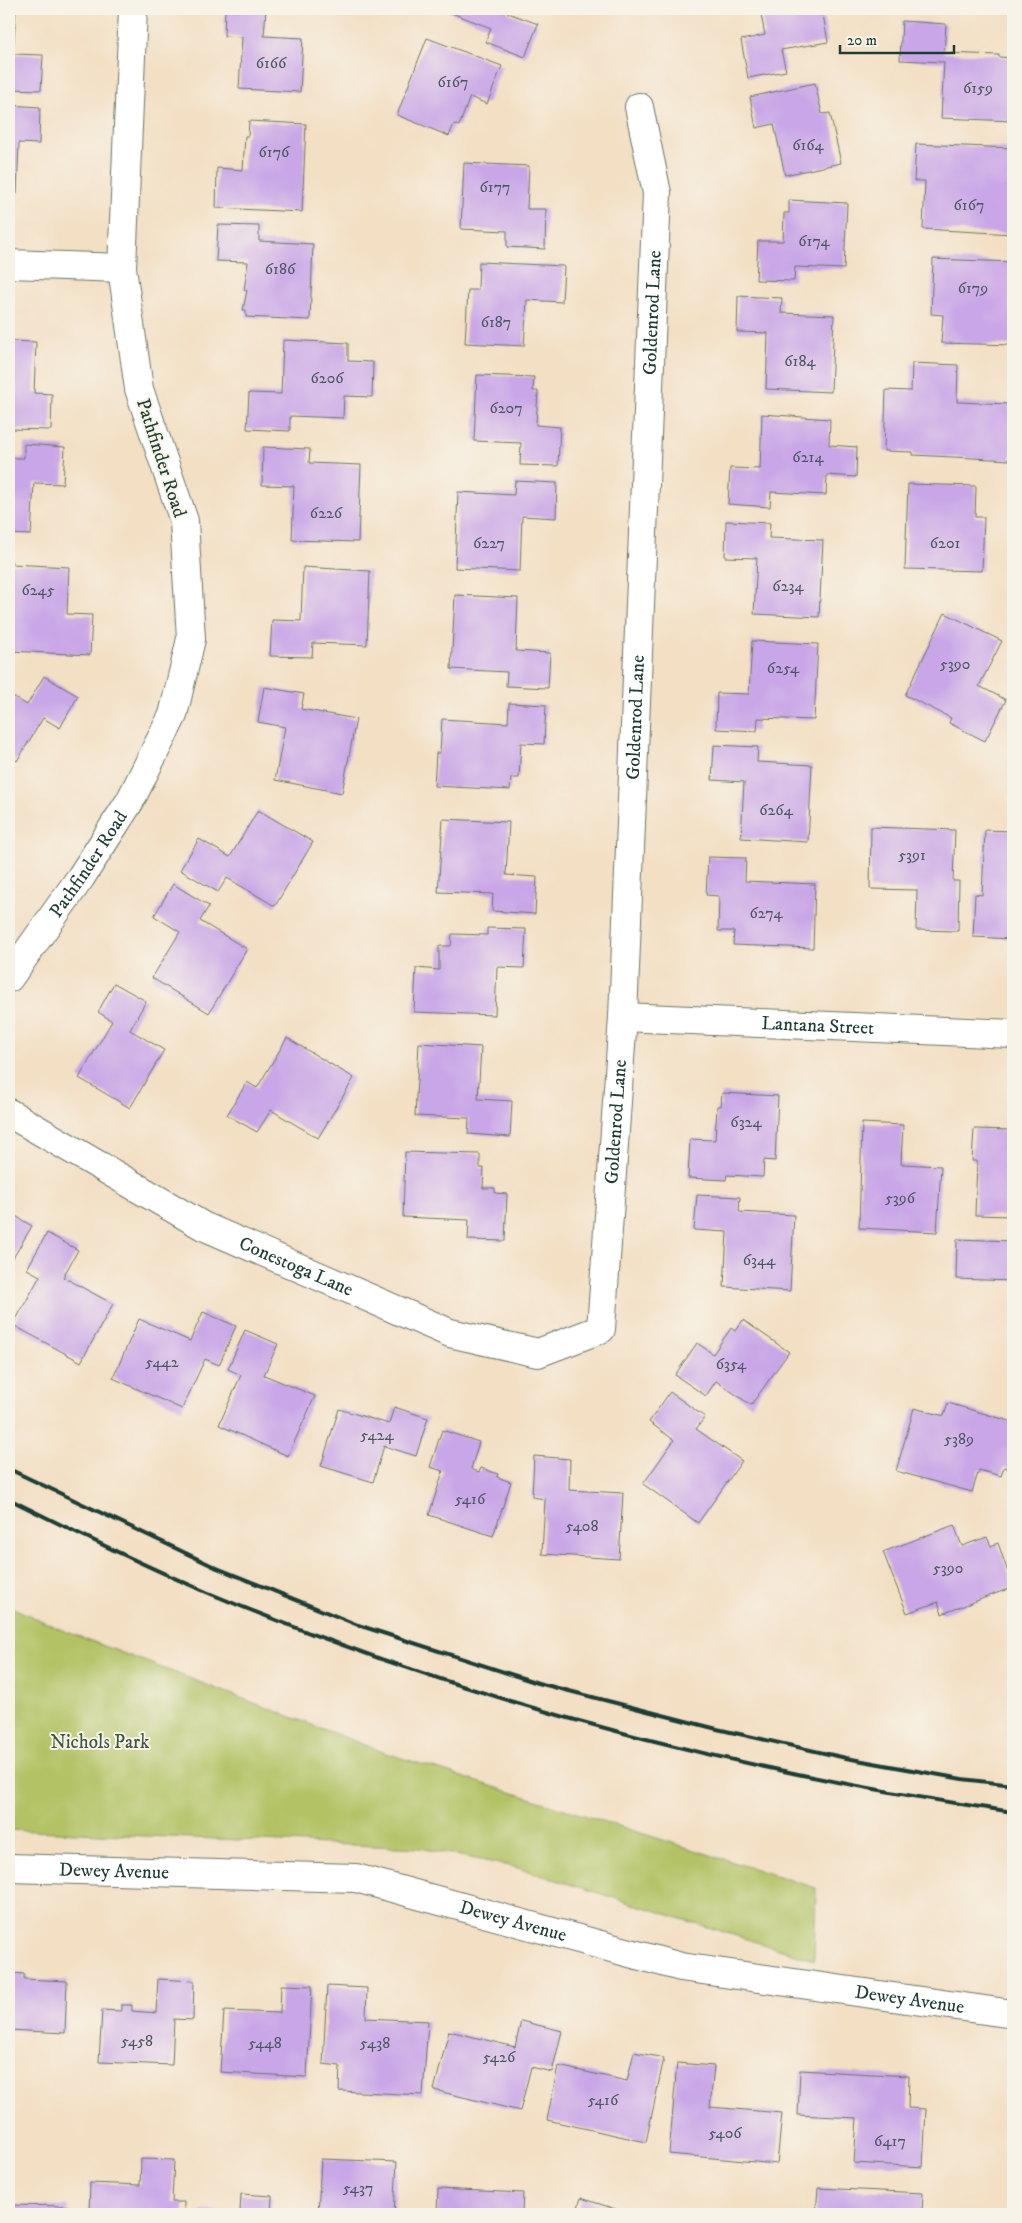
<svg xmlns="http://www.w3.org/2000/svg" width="1022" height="2223" viewBox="0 0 1022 2223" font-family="'IM FELL DW Pica',serif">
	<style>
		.green { fill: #b2c265; stroke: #68804c }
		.building { fill: #c9a6e7 }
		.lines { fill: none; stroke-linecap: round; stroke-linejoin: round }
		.street-casing { stroke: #697666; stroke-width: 30 }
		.street { stroke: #fff; stroke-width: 28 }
		.rail { stroke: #1f3d34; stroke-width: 4 }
		.labels { text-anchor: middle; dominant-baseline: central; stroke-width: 4; stroke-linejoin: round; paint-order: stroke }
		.number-label { font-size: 16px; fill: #4a5761 }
		.street-label { font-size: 19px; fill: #1f3d34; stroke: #f7f3e8 }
		.park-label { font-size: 19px; fill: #3c583e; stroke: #f7f3e8 }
	</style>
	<rect width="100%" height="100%" fill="#f7f3e8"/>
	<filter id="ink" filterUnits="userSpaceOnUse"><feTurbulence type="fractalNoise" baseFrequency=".02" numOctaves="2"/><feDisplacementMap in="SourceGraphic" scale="10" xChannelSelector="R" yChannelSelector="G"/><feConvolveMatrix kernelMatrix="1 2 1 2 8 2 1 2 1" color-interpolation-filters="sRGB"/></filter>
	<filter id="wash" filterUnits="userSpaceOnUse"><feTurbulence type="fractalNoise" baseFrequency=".0096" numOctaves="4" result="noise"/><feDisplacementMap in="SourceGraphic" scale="20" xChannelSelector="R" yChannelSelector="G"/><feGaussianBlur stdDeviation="1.12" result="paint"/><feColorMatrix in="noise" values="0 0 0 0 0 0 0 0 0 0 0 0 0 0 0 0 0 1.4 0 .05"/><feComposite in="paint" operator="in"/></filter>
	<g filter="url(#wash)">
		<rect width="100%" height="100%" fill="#f3dfc4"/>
		<path class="green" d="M 9,1606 L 62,1630 L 386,1753 L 816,1888 L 814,1960 L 511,1866 L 420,1848 L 9,1830 Z"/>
		<g id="blocks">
			<g class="building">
				<path d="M 9,9 L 16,9 L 13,54 L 43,55 L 41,90 L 9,89 Z"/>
				<path d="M 225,9 L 266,9 L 264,36 L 303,38 L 300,92 L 239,89 L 242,37 L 224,36 Z"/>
				<path d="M 441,9 L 509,9 L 508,13 L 538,24 L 525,57 L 486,42 L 491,28 Z"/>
				<path d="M 760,9 L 822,9 L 828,42 L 781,50 L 786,71 L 748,78 L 741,40 L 765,35 Z"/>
				<path d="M 987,9 L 1013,9 L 1013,12 L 987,10 Z"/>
				<path d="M 902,21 L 946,24 L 944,53 L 999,55 L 999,57 L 1013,58 L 1013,121 L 941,118 L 944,62 L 900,60 Z"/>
				<path d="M 427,38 L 502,66 L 487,104 L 470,97 L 459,126 L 454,124 L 449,136 L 397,115 Z"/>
				<path d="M 815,83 L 822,114 L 830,113 L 841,163 L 785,175 L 774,124 L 756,128 L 750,97 Z"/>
				<path d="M 9,105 L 40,107 L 39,144 L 19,143 L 17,194 L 9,193 Z"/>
				<path d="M 249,121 L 306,124 L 302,212 L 216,208 L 217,168 L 243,170 L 245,136 L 248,136 Z"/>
				<path d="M 916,144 L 1013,148 L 1013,234 L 923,229 L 925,181 L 914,181 Z"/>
				<path d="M 464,163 L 529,166 L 527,209 L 546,209 L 545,249 L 507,247 L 507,231 L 461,229 Z"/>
				<path d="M 789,200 L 847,203 L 844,269 L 795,267 L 794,281 L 756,280 L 758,241 L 783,241 L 784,213 L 789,213 Z"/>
				<path d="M 218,225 L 259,226 L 259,241 L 313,244 L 310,320 L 246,317 L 246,310 L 243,310 L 247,290 L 244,290 L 248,262 L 216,261 Z"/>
				<path d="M 933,259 L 1013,262 L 1013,345 L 941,343 L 943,315 L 931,314 Z"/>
				<path d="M 479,262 L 564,266 L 562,302 L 527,300 L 524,346 L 465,343 L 468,290 L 478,290 Z"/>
				<path d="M 738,296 L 782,298 L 781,313 L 834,315 L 831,392 L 766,389 L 768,333 L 737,332 Z"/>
				<path d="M 283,340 L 348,343 L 348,361 L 373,362 L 372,397 L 344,396 L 343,418 L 290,416 L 290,431 L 247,429 L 249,393 L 281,394 Z"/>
				<path d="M 9,341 L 36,342 L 34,393 L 52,394 L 51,430 L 10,429 L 11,394 L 9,394 Z"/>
				<path d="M 912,363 L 958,365 L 957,402 L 1010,404 L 1010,412 L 1013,412 L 1013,455 L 1010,455 L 1011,460 L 913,455 L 913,452 L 884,451 L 886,390 L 911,391 Z"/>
				<path d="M 477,375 L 534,377 L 533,391 L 538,391 L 536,425 L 560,427 L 558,466 L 520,465 L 521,443 L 474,441 Z"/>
				<path d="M 762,414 L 830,419 L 829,445 L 857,447 L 856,477 L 827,475 L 826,495 L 771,492 L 770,507 L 728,504 L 730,468 L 760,469 Z"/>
				<path d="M 24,444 L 65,447 L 63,484 L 34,483 L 31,535 L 9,534 L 9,458 L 24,458 Z"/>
				<path d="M 263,447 L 310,449 L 309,463 L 361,465 L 358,542 L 292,540 L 294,486 L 262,485 Z"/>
				<path d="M 515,481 L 557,483 L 556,518 L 522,516 L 520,571 L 455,568 L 458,492 L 514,495 Z"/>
				<path d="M 908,484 L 976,486 L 975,517 L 984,517 L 982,571 L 905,569 Z"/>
				<path d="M 726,521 L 770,523 L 769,538 L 823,540 L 819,617 L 754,614 L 757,558 L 725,557 Z"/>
				<path d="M 9,561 L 12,561 L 11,564 L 69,567 L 67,614 L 92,615 L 90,655 L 9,651 Z"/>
				<path d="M 303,567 L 370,571 L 367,645 L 313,643 L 312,657 L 270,656 L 272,620 L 301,621 Z"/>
				<path d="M 455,595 L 518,598 L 516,651 L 550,653 L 548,688 L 506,686 L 507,672 L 451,669 Z"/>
				<path d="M 945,613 L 1002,641 L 979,686 L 1006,700 L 985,741 L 949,723 L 951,718 L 905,695 Z"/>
				<path d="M 752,641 L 818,644 L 814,720 L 758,718 L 757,731 L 716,729 L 717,693 L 749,694 Z"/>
				<path d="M 44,676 L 78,696 L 60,728 L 43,718 L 17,761 L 9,756 L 9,694 L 27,705 Z"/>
				<path d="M 264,687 L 304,694 L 301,709 L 356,719 L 342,793 L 275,780 L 285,727 L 258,722 Z"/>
				<path d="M 509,703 L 546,705 L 544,744 L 521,743 L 519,778 L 511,778 L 510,790 L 434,786 L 436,753 L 440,753 L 442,719 L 508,723 Z"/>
				<path d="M 714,745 L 758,747 L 757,762 L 812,765 L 808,842 L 741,838 L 744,782 L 712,780 Z"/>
				<path d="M 258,810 L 313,842 L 275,906 L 227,878 L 218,892 L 180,870 L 199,839 L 230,857 Z"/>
				<path d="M 443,819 L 509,822 L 506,875 L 537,877 L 535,914 L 492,911 L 493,894 L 438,892 Z"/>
				<path d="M 871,827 L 955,830 L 953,881 L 959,881 L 958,931 L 916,930 L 917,890 L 870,889 Z"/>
				<path d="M 985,830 L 1013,831 L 1013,939 L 973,937 L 975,894 L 982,895 Z"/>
				<path d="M 708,857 L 746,858 L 745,881 L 815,884 L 813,948 L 733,945 L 734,931 L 718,931 L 719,896 L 706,895 Z"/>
				<path d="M 173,884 L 209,906 L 200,921 L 247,949 L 209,1013 L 152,978 L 180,932 L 154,916 Z"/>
				<path d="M 487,928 L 526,929 L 524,968 L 497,967 L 495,1015 L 414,1012 L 416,968 L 439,970 L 439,946 L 451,946 L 452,934 L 487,935 Z"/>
				<path d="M 114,983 L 146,1001 L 130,1030 L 164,1050 L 130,1108 L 79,1078 L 112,1021 L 98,1012 Z"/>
				<path d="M 287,1038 L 354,1078 L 318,1138 L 271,1110 L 257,1132 L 227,1115 L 247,1082 L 257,1088 Z"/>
				<path d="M 419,1043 L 481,1047 L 478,1099 L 512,1101 L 510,1137 L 468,1134 L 469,1118 L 415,1116 Z"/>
				<path d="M 722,1093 L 778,1096 L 775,1161 L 764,1160 L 763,1177 L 727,1175 L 726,1180 L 688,1178 L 690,1139 L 715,1140 L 717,1106 L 721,1106 Z"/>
				<path d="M 862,1123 L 903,1125 L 901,1164 L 941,1166 L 937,1232 L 859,1228 Z"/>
				<path d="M 974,1129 L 1013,1130 L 1013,1216 L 975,1215 L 977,1161 L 972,1161 Z"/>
				<path d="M 405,1152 L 480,1154 L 480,1168 L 484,1168 L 483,1188 L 495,1188 L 495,1193 L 507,1194 L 505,1241 L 468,1240 L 469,1220 L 403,1217 Z"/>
				<path d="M 697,1195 L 740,1197 L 739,1212 L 794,1215 L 790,1291 L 724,1287 L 727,1232 L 694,1230 Z"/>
				<path d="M 9,1212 L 32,1226 L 13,1258 L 9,1256 Z"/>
				<path d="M 47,1233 L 78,1250 L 63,1277 L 113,1304 L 81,1362 L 13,1325 L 40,1276 L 27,1269 Z"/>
				<path d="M 957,1239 L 1013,1241 L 1013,1281 L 956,1279 Z"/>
				<path d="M 203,1312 L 236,1326 L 219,1365 L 205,1359 L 182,1409 L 113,1378 L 139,1319 L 190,1341 Z"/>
				<path d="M 743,1320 L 789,1352 L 751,1405 L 716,1381 L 706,1396 L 675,1375 L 697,1343 L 713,1354 L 731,1328 L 735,1331 Z"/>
				<path d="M 245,1330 L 278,1344 L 264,1375 L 315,1396 L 288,1456 L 219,1425 L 241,1375 L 228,1369 Z"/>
				<path d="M 670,1392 L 705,1417 L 696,1429 L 742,1461 L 698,1523 L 643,1484 L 674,1440 L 649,1422 Z"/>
				<path d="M 948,1403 L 1013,1422 L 1013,1457 L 1010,1469 L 1004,1467 L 1001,1476 L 979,1470 L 972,1492 L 896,1471 L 914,1408 L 944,1416 Z"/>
				<path d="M 394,1407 L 428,1418 L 416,1456 L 384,1446 L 373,1482 L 321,1466 L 339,1409 L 389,1424 Z"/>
				<path d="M 442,1430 L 479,1442 L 471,1469 L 479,1472 L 481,1468 L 498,1474 L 497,1477 L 511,1482 L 493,1536 L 429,1515 L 443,1471 L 430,1467 Z"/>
				<path d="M 534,1456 L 570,1459 L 569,1490 L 623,1493 L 619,1559 L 542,1554 L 545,1499 L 532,1497 Z"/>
				<path d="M 954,1525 L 962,1546 L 987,1537 L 991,1546 L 998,1543 L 1013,1587 L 942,1614 L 938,1602 L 907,1613 L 883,1552 Z"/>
				<path d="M 13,1973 L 24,1974 L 24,1979 L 67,1981 L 65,2033 L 9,2030 L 9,1978 L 13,1978 Z"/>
				<path d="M 158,1979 L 194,1981 L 193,2020 L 174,2019 L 172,2065 L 99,2062 L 102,2010 L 121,2011 L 121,2005 L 132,2005 L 132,2011 L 156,2013 Z"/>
				<path d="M 281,1985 L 312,1986 L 307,2077 L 220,2072 L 224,2011 L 280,2013 Z"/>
				<path d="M 327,1986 L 367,1988 L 366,2018 L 428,2021 L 423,2095 L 339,2091 L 340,2066 L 323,2064 Z"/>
				<path d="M 521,2021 L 562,2031 L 552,2072 L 531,2067 L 520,2111 L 434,2090 L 449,2031 L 515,2047 Z"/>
				<path d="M 634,2052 L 664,2058 L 646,2142 L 547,2120 L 558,2066 L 627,2081 Z"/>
				<path d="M 677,2063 L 714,2066 L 710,2107 L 782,2113 L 777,2164 L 669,2154 Z"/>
				<path d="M 800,2070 L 909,2076 L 908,2108 L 926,2109 L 923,2167 L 854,2163 L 857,2118 L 798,2115 Z"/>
				<path d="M 141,2159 L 174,2160 L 172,2202 L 184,2202 L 184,2214 L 89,2214 L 90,2183 L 140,2185 Z"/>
				<path d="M 321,2159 L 397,2162 L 394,2214 L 318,2214 Z"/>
				<path d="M 818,2188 L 923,2193 L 922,2214 L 816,2214 Z"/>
				<path d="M 438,2189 L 523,2193 L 522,2214 L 437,2214 Z"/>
				<path d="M 241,2194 L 272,2196 L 271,2214 L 200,2214 L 201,2210 L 240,2212 Z"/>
				<path d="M 581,2198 L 631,2214 L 576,2214 Z"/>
				<path d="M 9,2205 L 69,2206 L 68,2214 L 9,2214 Z"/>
			</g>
		</g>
	</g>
	<g filter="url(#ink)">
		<use href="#blocks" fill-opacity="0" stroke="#697666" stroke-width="1"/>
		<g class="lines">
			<g class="street-casing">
				<g id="street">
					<path d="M 9,264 L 122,268"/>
					<path id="s1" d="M 9,978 L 81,877 L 130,801 L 173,715 L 191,639 L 184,521 L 139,389 L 122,268 L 133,9"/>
					<path id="s2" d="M 623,1017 L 1013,1034"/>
					<path id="s3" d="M 9,1113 L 203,1226 L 450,1333 L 538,1353 L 601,1329 L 623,1017 L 657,193 L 639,107"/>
					<path id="s4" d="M 9,1868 L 356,1878 L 681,1967 L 1013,2014"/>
				</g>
			</g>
			<use href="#street" class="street"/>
			<g class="rail">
				<path d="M 9,1469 L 217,1568 L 358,1625 L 538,1683 L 717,1729 L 846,1758 L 962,1779 L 1013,1785"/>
				<path d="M 9,1499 C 75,1532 142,1565 211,1594 C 468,1701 738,1772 1013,1812"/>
			</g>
		</g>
	</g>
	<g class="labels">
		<g class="number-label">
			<text x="271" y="63">6166</text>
			<text x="453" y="82">6167</text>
			<text x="978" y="88">6159</text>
			<text x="808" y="145">6164</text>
			<text x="274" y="152">6176</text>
			<text x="495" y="187">6177</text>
			<text x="969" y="205">6167</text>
			<text x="814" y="241">6174</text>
			<text x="280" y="269">6186</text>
			<text x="973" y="288">6179</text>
			<text x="496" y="322">6187</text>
			<text x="800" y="361">6184</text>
			<text x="327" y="378">6206</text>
			<text x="506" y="408">6207</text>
			<text x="808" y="457">6214</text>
			<text x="326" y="513">6226</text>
			<text x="489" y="543">6227</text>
			<text x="945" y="543">6201</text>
			<text x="788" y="586">6234</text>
			<text x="38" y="590">6245</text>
			<text x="955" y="664">5390</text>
			<text x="783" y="668">6254</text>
			<text x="776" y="810">6264</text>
			<text x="912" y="855">5391</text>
			<text x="766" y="913">6274</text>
			<text x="746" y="1122">6324</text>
			<text x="900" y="1198">5396</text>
			<text x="759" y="1260">6344</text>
			<text x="162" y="1362">5442</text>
			<text x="731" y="1364">6354</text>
			<text x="377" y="1435">5424</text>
			<text x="959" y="1439">5389</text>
			<text x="470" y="1499">5416</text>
			<text x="582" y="1526">5408</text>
			<text x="948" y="1568">5390</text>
			<text x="137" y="2041">5458</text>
			<text x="265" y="2043">5448</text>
			<text x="375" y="2043">5438</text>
			<text x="499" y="2057">5426</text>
			<text x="603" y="2100">5416</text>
			<text x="725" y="2133">5406</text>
			<text x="890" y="2141">6417</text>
			<text x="358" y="2188">5437</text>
		</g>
		<g class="street-label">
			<text stroke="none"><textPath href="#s3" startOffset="1669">Goldenrod Lane</textPath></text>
			<text transform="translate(161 458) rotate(72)">Pathfinder Road</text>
			<text stroke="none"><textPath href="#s3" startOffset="1264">Goldenrod Lane</textPath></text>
			<text stroke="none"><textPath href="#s1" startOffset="139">Pathfinder Road</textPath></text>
			<text stroke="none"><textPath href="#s2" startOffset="195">Lantana Street</textPath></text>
			<text stroke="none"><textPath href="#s3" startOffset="859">Goldenrod Lane</textPath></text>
			<text stroke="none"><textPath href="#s3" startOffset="326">Conestoga Lane</textPath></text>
			<text stroke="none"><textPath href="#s4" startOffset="105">Dewey Avenue</textPath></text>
			<text stroke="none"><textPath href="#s4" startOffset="510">Dewey Avenue</textPath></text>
			<text stroke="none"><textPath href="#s4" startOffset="915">Dewey Avenue</textPath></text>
		</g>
		<g class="park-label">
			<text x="100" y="1742">Nichols Park</text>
		</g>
	</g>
	<rect width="1022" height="2223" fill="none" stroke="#f7f3e8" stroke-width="30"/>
	<path d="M840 45v8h114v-8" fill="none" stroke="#1f3d34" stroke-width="2.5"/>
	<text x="847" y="45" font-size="15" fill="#1f3d34" stroke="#f7f3e8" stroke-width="4" paint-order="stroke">20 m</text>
</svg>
